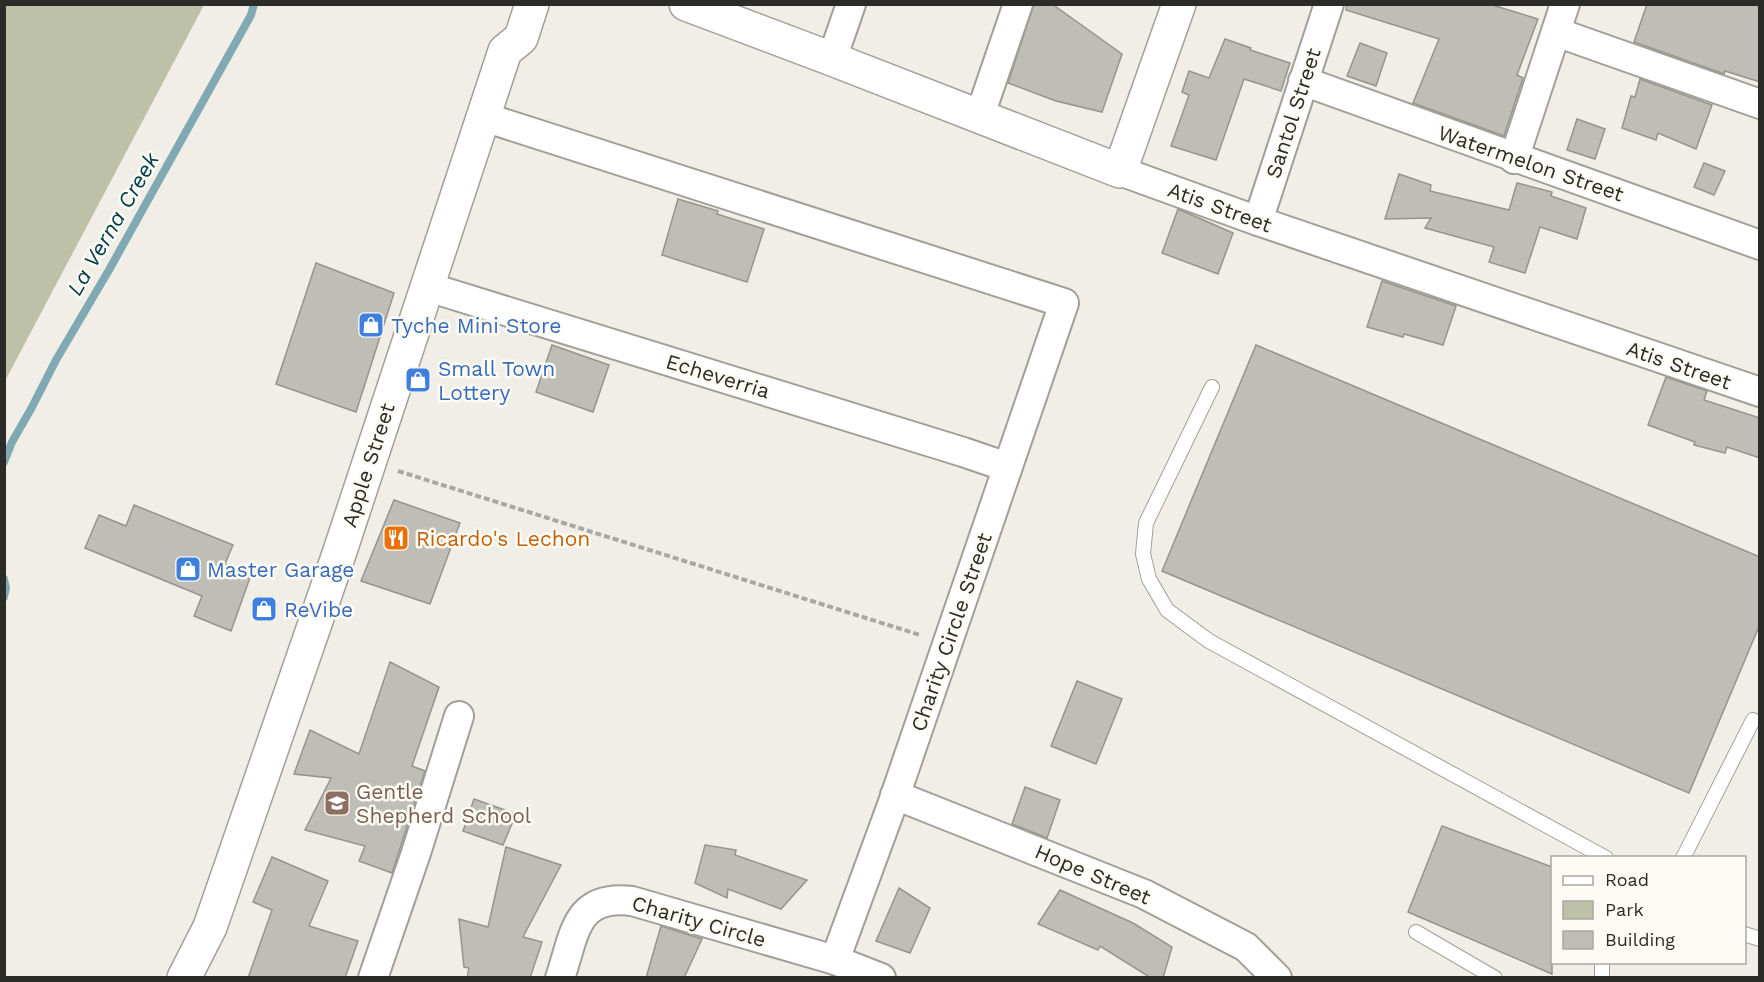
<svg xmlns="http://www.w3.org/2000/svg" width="1764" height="982" viewBox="0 0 1764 982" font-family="'Work Sans',sans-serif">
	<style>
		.green { fill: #bdc1a7 }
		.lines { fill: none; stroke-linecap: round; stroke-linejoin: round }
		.stream { stroke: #80a9b3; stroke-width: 8 }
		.building { fill: #bfbeb6; stroke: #96948d; stroke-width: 1.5 }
		.service-casing { stroke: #a1a098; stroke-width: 16 }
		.minor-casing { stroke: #a1a098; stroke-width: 32 }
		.tertiary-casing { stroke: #a1a098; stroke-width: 36 }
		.path { stroke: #a8a7a1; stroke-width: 4; stroke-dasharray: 6 3; stroke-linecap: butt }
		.service { stroke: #fff; stroke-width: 14 }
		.minor { stroke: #fff; stroke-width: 28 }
		.tertiary { stroke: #fff; stroke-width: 33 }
		.labels { text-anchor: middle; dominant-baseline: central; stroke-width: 5; stroke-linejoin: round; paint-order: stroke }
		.street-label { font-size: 21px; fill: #2b2b28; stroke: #fdfbf3 }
		.shop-label { font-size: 21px; fill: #366cbe; stroke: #fdfbf3; text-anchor: start }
		.food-label { font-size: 21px; fill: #c56008; stroke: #fdfbf3; text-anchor: start }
		.education-label { font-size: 21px; fill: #785e54; stroke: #fdfbf3; text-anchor: start }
		.water-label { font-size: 22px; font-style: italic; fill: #00404b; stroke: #fdfbf3 }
	</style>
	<rect width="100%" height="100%" fill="#f0eee6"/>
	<path class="green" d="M 5,4 L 204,5 L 5,381 L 4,5 Z"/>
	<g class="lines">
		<g class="stream">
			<path d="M 4,462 L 12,442 L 31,409 L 56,360 L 109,270 L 251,15 L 254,4"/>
			<path d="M 4,579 L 6,588 L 4,597"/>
		</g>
	</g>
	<g class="building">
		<path d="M 1034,4 L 1052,4 L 1122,54 L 1102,112 L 1056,101 L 1008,83 Z"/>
		<path d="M 1347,4 L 1489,4 L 1538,19 L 1517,75 L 1523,78 L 1504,136 L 1413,103 L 1439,39 L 1346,10 Z"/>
		<path d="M 1647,4 L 1760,4 L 1760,82 L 1725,71 L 1724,74 L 1634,42 Z"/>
		<path d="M 1225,39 L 1251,48 L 1250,50 L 1290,63 L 1281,91 L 1244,79 L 1216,160 L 1171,146 L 1189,95 L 1182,92 L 1189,71 L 1209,78 Z"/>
		<path d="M 1360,43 L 1387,53 L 1376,86 L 1347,76 Z"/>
		<path d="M 1640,79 L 1712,105 L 1696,149 L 1658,133 L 1656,140 L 1622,128 L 1631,96 L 1635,97 Z"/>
		<path d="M 1577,119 L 1605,129 L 1595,159 L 1567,150 Z"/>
		<path d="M 1704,163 L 1725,171 L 1714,195 L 1694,187 Z"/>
		<path d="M 1399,174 L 1431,185 L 1430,191 L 1509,210 L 1517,183 L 1552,192 L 1551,196 L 1586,208 L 1577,239 L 1540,227 L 1525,273 L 1489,262 L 1494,247 L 1425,228 L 1431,218 L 1385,219 Z"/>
		<path d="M 678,199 L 718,211 L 717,214 L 764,229 L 747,282 L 662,255 Z"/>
		<path d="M 1178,209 L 1233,233 L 1218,274 L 1162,253 Z"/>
		<path d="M 316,263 L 394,293 L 356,412 L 276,384 Z"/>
		<path d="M 1382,281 L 1456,306 L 1443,345 L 1404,334 L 1403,337 L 1367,327 Z"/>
		<path d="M 552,345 L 609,365 L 593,412 L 536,392 Z"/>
		<path d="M 1256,345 L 1760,557 L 1760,624 L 1689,793 L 1162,571 Z"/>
		<path d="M 1666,377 L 1707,391 L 1704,400 L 1760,418 L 1760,458 L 1727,447 L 1725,453 L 1694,445 L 1695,442 L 1648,425 Z"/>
		<path d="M 394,500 L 460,523 L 430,604 L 361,581 Z"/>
		<path d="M 134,505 L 233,545 L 225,564 L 251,575 L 231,631 L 194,616 L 202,596 L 85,548 L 99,515 L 126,526 Z"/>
		<path d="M 390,662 L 439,687 L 412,766 L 425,771 L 392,873 L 359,861 L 365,846 L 305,830 L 331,778 L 294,774 L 310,730 L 359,754 Z"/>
		<path d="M 1077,681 L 1122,699 L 1096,764 L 1051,746 Z"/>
		<path d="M 1025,787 L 1060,800 L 1047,838 L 1012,824 Z"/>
		<path d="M 474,799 L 516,814 L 503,845 L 463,831 Z"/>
		<path d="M 1442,826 L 1552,867 L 1552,974 L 1408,912 Z"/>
		<path d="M 705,845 L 736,850 L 735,855 L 807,880 L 781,909 L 728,889 L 727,898 L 695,883 Z"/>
		<path d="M 506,847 L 561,865 L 523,937 L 542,942 L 530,978 L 467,978 L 469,968 L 464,967 L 459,919 L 488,927 Z"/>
		<path d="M 272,857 L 328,881 L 309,926 L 358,941 L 345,978 L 248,978 L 272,910 L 253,902 Z"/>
		<path d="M 899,888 L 930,908 L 910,953 L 876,941 Z"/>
		<path d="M 1060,890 L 1133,923 L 1172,947 L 1163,978 L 1151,978 L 1100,946 L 1098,950 L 1038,924 Z"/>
		<path d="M 661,926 L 702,939 L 684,978 L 646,978 Z"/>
	</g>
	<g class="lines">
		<g class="service-casing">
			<g id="service">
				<path d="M 1212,387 L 1146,523 L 1143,554 L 1149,579 L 1167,610 L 1209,641 L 1606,858"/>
				<path d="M 1683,858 L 1753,720"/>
				<path d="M 1416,932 L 1495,978"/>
				<path d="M 1744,934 L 1760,939"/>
				<path d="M 1602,978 L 1602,962"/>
			</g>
		</g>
		<g class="minor-casing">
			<g id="minor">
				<path d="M 1556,32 L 1760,104"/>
				<path d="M 832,59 L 851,4"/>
				<path d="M 1303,81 L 1760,245"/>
				<path d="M 980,115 L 1018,4"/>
				<path d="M 484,117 L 1064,303 L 892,805 L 835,960"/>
				<path d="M 1514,159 L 1565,4"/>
				<path d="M 1120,171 L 1258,221 L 1760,392"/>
				<path d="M 1258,221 L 1329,4"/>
				<path d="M 428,287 L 963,452 L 1007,467"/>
				<path d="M 895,795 L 1144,894 L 1246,947 L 1277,978"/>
				<path d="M 373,978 L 416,853 L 459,716"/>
				<path d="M 560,978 C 575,934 575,894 632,901 L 835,960 L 881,978"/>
			</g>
		</g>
		<g class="tertiary-casing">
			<g id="tertiary">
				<path d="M 686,4 L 832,59 L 1120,171 L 1179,4"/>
				<path d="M 184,978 L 210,927 L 339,554 L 505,51 L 521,38 L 532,4"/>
			</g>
		</g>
		<path class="path" d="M 398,471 L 920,635"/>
		<use href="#service" class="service"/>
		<use href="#minor" class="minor"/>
		<use href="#tertiary" class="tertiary"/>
	</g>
	<defs>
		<g id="shop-square" transform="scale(1.35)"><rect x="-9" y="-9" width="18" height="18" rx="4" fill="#3f7fe0" stroke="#fdfbf3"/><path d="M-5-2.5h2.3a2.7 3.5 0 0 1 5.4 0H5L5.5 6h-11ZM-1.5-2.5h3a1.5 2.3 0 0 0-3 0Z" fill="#fff"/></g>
		<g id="restaurant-square" transform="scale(1.35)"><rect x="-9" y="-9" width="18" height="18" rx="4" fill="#e8710a" stroke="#fdfbf3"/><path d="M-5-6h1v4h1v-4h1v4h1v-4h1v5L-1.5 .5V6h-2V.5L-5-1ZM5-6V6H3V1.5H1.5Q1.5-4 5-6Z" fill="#fff"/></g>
		<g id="school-square" transform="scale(1.35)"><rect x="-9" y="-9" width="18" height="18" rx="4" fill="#8d6e63" stroke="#fdfbf3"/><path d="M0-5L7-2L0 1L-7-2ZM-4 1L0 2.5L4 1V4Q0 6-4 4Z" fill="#fff"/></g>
	</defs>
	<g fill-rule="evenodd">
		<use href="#shop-square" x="371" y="325"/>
		<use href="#shop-square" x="418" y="380"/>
		<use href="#restaurant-square" x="396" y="538"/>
		<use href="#shop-square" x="188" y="569"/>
		<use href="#shop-square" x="264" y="609"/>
		<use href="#school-square" x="337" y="803"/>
	</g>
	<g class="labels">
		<g class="street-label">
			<text transform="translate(1293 113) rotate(-72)">Santol Street</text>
			<text transform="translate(1531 163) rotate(19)">Watermelon Street</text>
			<text transform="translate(1220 207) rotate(20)">Atis Street</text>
			<text transform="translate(1679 365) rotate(19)">Atis Street</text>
			<text transform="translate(718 376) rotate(17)">Echeverria</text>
			<text transform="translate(368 465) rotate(-72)">Apple Street</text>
			<text transform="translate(951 632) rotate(-71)">Charity Circle Street</text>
			<text transform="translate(1093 874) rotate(23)">Hope Street</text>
			<text transform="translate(699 921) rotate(16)">Charity Circle</text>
		</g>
		<g class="shop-label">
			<text x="391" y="325">Tyche Mini Store</text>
			<text x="438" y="368">Small Town<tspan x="438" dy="24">Lottery</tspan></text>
			<text x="207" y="569">Master Garage</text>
			<text x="284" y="609">ReVibe</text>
		</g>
		<g class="food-label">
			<text x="416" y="538">Ricardo's Lechon</text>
		</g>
		<g class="education-label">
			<text x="356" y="791">Gentle<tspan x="356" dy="24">Shepherd School</tspan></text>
		</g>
		<g class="water-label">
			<text transform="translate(113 224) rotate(-60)">La Verna Creek</text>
		</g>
	</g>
	<rect width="1764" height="982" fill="none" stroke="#2b2b28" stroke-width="12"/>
	<rect x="1551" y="856" width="195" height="108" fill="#fdfbf3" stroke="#a9a8a2" stroke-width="1.5"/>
	<rect x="1563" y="876" width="30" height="9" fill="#ffffff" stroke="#a9a8a2" stroke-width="1.5"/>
	<text x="1605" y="886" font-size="18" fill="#2b2b28">Road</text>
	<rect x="1563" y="901" width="30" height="18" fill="#bdc1a7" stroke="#a9a8a2" stroke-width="1.5"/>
	<text x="1605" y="916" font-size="18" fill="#2b2b28">Park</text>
	<rect x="1563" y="931" width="30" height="18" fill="#bfbeb6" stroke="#a9a8a2" stroke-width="1.5"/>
	<text x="1605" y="946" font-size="18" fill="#2b2b28">Building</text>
</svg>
